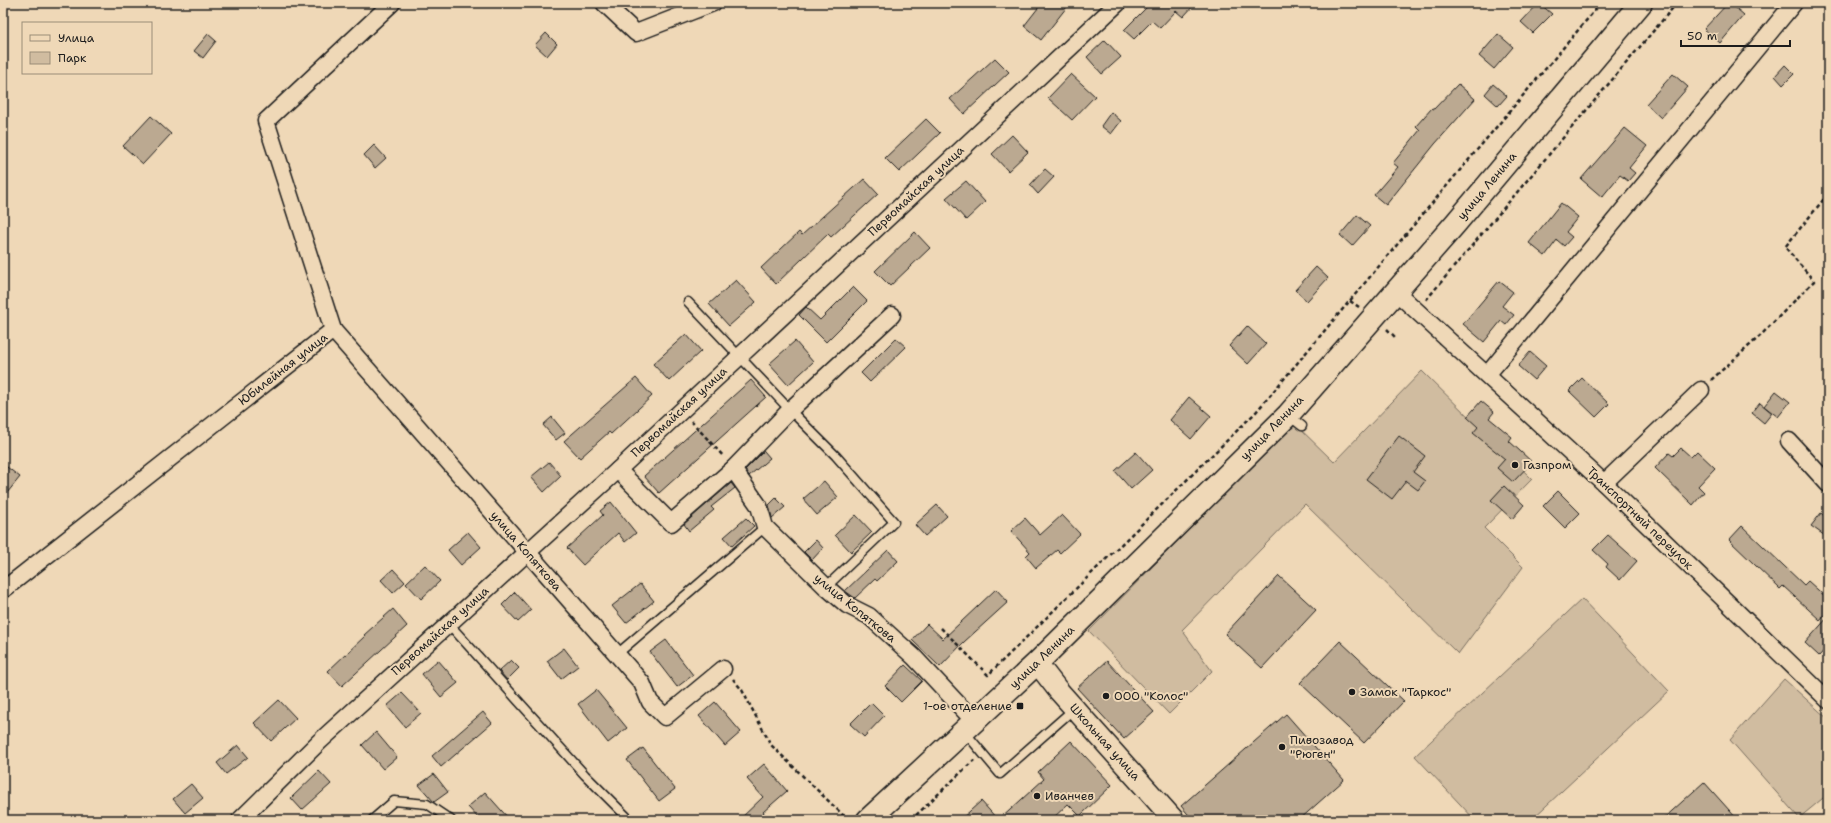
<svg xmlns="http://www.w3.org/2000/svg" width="1831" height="823" viewBox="0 0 1831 823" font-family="'Shantell Sans',sans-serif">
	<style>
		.green { fill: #d0bca0; stroke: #766c5e }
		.building { fill: #bba991; stroke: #1c1c1c }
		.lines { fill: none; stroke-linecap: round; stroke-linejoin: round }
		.service-casing { stroke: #1c1c1c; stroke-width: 11 }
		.minor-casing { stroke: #1c1c1c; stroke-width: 19 }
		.tertiary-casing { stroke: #1c1c1c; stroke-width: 23 }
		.secondary-casing { stroke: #1c1c1c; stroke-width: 25 }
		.path { stroke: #1c1c1c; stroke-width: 2.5; stroke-dasharray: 4 3; stroke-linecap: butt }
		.service { stroke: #efd8b7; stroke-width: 8 }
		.minor { stroke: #efd8b7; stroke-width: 16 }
		.tertiary { stroke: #efd8b7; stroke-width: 20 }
		.secondary { stroke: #efd8b7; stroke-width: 22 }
		.poi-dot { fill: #1c1c1c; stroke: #efd8b7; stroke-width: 1.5 }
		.labels { text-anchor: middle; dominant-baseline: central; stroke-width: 4; stroke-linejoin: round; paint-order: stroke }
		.street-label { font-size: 12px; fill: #1c1c1c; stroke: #efd8b7 }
		.poi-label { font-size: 12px; fill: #1c1c1c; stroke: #efd8b7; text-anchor: start }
	</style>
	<rect width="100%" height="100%" fill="#efd8b7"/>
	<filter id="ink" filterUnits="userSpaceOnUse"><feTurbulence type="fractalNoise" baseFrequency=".025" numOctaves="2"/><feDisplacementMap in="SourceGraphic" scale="8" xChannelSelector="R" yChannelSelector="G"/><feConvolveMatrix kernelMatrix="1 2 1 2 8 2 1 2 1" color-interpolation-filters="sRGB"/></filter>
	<g filter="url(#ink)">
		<g class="green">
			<path d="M 1422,371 L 1532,479 L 1484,528 L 1523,567 L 1458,654 L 1305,504 L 1182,630 L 1212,671 L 1169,714 L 1089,631 L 1294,423 L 1334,462 Z"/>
			<path d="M 1582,599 L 1669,691 L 1531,820 L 1475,820 L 1415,756 Z"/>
			<path d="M 1784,679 L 1828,719 L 1828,794 L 1799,818 L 1730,740 Z"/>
		</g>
		<g class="building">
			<path d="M 1042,3 L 1070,3 L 1041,40 L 1024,26 Z"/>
			<path d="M 1151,3 L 1196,3 L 1183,17 L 1176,11 L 1160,28 L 1152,21 L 1134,39 L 1124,30 Z"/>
			<path d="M 1539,3 L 1552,14 L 1533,33 L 1521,22 Z"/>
			<path d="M 1728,3 L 1730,3 L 1744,15 L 1720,43 L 1704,29 Z"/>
			<path d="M 546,33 L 557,44 L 547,56 L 535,45 Z"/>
			<path d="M 208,34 L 216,41 L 203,58 L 194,51 Z"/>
			<path d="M 1498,34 L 1513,47 L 1494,69 L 1479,56 Z"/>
			<path d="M 1105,40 L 1121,57 L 1102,74 L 1087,57 Z"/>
			<path d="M 995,58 L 1009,72 L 964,114 L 950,99 Z"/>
			<path d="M 1785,65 L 1794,74 L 1783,85 L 1775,76 Z"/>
			<path d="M 1071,74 L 1095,96 L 1072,120 L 1048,98 Z"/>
			<path d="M 1673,74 L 1688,87 L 1661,118 L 1646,104 Z"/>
			<path d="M 1458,84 L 1475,99 L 1435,144 L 1386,205 L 1374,195 L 1398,167 L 1393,163 L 1420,130 L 1416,126 L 1432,108 L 1434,109 Z"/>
			<path d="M 1493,84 L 1507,96 L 1498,106 L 1485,94 Z"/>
			<path d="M 1111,112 L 1121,121 L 1111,134 L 1101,126 Z"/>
			<path d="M 151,116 L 171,134 L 143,164 L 123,146 Z"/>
			<path d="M 926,119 L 940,133 L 899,172 L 885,158 Z"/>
			<path d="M 1625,128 L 1647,146 L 1629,168 L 1635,173 L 1628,181 L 1620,175 L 1602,197 L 1581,179 Z"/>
			<path d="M 1012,135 L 1028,152 L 1008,171 L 992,154 Z"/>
			<path d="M 374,145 L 386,158 L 375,168 L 364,155 Z"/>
			<path d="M 1045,169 L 1054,177 L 1038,194 L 1030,185 Z"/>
			<path d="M 864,179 L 878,194 L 831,237 L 828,234 L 776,284 L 761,268 L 799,232 L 802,235 Z"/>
			<path d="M 966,181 L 985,202 L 966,220 L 946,198 Z"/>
			<path d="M 1561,203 L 1578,217 L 1566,232 L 1572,237 L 1564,246 L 1557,240 L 1545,256 L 1529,243 Z"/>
			<path d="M 1357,215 L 1370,226 L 1352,246 L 1340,235 Z"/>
			<path d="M 915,232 L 930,248 L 890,286 L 875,271 Z"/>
			<path d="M 1316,267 L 1328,278 L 1307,301 L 1295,290 Z"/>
			<path d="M 736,280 L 756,302 L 729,326 L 709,304 Z"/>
			<path d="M 1499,281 L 1513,292 L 1502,306 L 1514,315 L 1506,325 L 1501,321 L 1484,342 L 1463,324 Z"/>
			<path d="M 853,287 L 867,301 L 826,342 L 799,315 L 806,307 L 820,320 Z"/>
			<path d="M 1247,326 L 1266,344 L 1248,364 L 1229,346 Z"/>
			<path d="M 686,334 L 701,351 L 669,381 L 653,364 Z"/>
			<path d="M 896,338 L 906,347 L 870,382 L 861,373 Z"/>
			<path d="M 795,341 L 813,362 L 788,385 L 769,364 Z"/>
			<path d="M 1530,352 L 1546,366 L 1534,380 L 1518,366 Z"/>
			<path d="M 636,378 L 652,396 L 611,434 L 609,432 L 580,458 L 564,441 Z"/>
			<path d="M 1582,378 L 1609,404 L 1596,417 L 1569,391 Z"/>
			<path d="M 751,380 L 766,397 L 659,493 L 644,476 Z"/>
			<path d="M 1776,391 L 1790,402 L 1778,417 L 1764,406 Z"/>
			<path d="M 1189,397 L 1211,416 L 1191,439 L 1170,420 Z"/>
			<path d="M 1481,401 L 1494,412 L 1489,418 L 1512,437 L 1509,441 L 1532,462 L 1513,482 L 1497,468 L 1505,459 L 1473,433 L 1478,427 L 1467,417 Z"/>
			<path d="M 1760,403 L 1772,413 L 1764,423 L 1752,413 Z"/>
			<path d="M 552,417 L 565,433 L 556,440 L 543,425 Z"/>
			<path d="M 1399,436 L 1425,456 L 1413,472 L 1425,481 L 1418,490 L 1406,481 L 1392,499 L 1366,479 Z"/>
			<path d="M 1681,448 L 1691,457 L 1697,451 L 1715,468 L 1698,486 L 1704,492 L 1693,505 L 1655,468 L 1669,453 L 1673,456 Z"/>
			<path d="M 764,451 L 770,458 L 749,476 L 745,470 Z"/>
			<path d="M 1136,452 L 1152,470 L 1131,489 L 1115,471 Z"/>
			<path d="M 549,462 L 561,476 L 544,492 L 531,477 Z"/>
			<path d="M 3,464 L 20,477 L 3,498 Z"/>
			<path d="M 824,481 L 838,497 L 817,515 L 803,499 Z"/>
			<path d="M 731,483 L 735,488 L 711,507 L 714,510 L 689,531 L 684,524 Z"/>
			<path d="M 1504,486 L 1524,505 L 1512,519 L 1491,500 Z"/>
			<path d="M 1558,491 L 1580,513 L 1565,528 L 1543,506 Z"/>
			<path d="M 776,498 L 785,507 L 772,518 L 769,505 Z"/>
			<path d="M 611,502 L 636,533 L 625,542 L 618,533 L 583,565 L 567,548 L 603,515 L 600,511 Z"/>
			<path d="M 937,505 L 947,516 L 925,536 L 915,525 Z"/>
			<path d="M 1821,513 L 1828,519 L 1828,538 L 1811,526 Z"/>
			<path d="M 856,515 L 872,532 L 851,552 L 835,535 Z"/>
			<path d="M 1062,515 L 1080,534 L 1060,553 L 1057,550 L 1036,568 L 1026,556 L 1030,552 L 1011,531 L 1025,518 L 1040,535 Z"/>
			<path d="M 746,518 L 754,526 L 732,546 L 724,537 Z"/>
			<path d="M 1742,526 L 1804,585 L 1808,581 L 1828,599 L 1828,611 L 1820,620 L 1783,586 L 1780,589 L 1729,540 Z"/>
			<path d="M 468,532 L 481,547 L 461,565 L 448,550 Z"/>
			<path d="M 1608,535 L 1637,561 L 1620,580 L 1606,567 L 1608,564 L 1593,550 Z"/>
			<path d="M 816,540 L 823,548 L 812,560 L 804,552 Z"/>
			<path d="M 888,550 L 898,561 L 877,581 L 875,579 L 855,598 L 845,591 Z"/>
			<path d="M 425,565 L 440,581 L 421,599 L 406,583 Z"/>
			<path d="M 393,569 L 405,582 L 393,593 L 381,580 Z"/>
			<path d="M 1279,576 L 1316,610 L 1262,668 L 1225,634 Z"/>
			<path d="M 640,584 L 654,601 L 626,623 L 612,606 Z"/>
			<path d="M 996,589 L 1008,602 L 964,642 L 940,667 L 912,640 L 927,624 L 943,639 Z"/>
			<path d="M 515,592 L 531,610 L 518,622 L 502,605 Z"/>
			<path d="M 393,609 L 407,626 L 342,686 L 328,671 L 365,636 L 364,635 Z"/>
			<path d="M 1828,617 L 1828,646 L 1819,656 L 1805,643 Z"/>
			<path d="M 666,640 L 693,675 L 677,687 L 650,652 Z"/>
			<path d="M 1340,641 L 1404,701 L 1364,743 L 1300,683 Z"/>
			<path d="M 564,648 L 578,666 L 561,679 L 547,661 Z"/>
			<path d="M 438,660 L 458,683 L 441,697 L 422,674 Z"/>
			<path d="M 511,660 L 519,668 L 507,680 L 499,671 Z"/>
			<path d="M 1107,661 L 1154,712 L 1124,739 L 1077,688 Z"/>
			<path d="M 905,665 L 922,681 L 901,702 L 885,686 Z"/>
			<path d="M 596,690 L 627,728 L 608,743 L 578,704 Z"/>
			<path d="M 402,693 L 421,713 L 405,727 L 387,706 Z"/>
			<path d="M 279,700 L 296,718 L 271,741 L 254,723 Z"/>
			<path d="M 715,702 L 741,732 L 725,746 L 699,716 Z"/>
			<path d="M 871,703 L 884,716 L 864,737 L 850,724 Z"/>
			<path d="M 483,712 L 492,723 L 441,767 L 432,756 Z"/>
			<path d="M 1286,714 L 1344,780 L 1299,820 L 1193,820 L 1181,806 Z"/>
			<path d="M 376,732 L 397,757 L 383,769 L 362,745 Z"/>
			<path d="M 1071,741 L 1112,785 L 1080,816 L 1068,804 L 1051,820 L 999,820 L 1044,779 L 1038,772 Z"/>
			<path d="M 238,745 L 248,757 L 226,774 L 217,763 Z"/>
			<path d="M 643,748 L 675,789 L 659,801 L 627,760 Z"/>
			<path d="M 764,764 L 787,791 L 763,812 L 771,820 L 739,820 L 763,797 L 747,779 Z"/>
			<path d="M 319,771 L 331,784 L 302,810 L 291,798 Z"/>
			<path d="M 434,774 L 448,792 L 434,802 L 419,785 Z"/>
			<path d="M 1704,782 L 1738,820 L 1662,820 Z"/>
			<path d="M 191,784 L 203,798 L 185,813 L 173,799 Z"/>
			<path d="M 485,792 L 510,820 L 480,820 L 468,807 Z"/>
			<path d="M 981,801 L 998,820 L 960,820 Z"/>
		</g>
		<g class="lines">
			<g class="service-casing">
				<g id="service">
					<path d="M 688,302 L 790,410 L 836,456 L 894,522 L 826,587"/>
					<path d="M 1288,415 L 1302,426"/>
					<path d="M 448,623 L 585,775 L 630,820"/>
					<path d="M 616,655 L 765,527"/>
					<path d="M 964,731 L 1000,774 L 1075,708"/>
					<path d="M 372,820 L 394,801 L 427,804 L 451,820"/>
				</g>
			</g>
			<g class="minor-casing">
				<g id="minor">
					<path d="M 604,3 L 636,33 L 713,3"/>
					<path d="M 1395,291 L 1604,483 L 1828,700"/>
					<path d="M 333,330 L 642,683 L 650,702 L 665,717 L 723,669"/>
					<path d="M 1487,375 L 1794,3"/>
					<path d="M 1789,441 L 1828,484"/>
					<path d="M 733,469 L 759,506 L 765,527 L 826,587 L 847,605 L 869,616 L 914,657 L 974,721"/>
					<path d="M 618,470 L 671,523 L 733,469 L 790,410 L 892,315"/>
					<path d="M 1604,483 L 1701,390"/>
					<path d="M 3,590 L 333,330 L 266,121 L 392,3"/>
					<path d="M 240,820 L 319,742 L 618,470 L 1118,3"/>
				</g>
			</g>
			<g class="tertiary-casing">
				<path id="tertiary" d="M 1037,663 L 1058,690 L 1174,820"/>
			</g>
			<g class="secondary-casing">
				<path id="secondary" d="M 868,820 L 1037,663 L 1288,415 L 1455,224 L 1641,3"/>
			</g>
			<g class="path">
				<path d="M 1426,300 L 1677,3"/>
				<path d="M 1350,301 L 1359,307"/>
				<path d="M 1387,329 L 1395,337"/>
				<path d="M 1711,380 L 1759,337 L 1814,281 L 1785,247 L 1828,194"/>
				<path d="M 691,421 L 724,457"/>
				<path d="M 941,628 L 988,675 L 1256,412 L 1601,3"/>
				<path d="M 733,679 L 742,690 L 771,745 L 848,820"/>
				<path d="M 911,820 L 974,760"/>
			</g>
			<use href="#service" class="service"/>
			<use href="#minor" class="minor"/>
			<use href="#tertiary" class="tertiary"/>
			<use href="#secondary" class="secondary"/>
		</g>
	</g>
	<g class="poi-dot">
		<circle cx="1515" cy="465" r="4"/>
		<circle cx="1352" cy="692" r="4"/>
		<circle cx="1106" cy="696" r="4"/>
		<rect x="1016" y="702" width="8" height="8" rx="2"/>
		<circle cx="1282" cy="747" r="4"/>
		<circle cx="1037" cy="796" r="4"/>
	</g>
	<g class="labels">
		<g class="street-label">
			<text transform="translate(1487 186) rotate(-50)">улица Ленина</text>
			<text transform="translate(916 191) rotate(-43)">Первомайская улица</text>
			<text transform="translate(283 369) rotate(-38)">Юбилейная улица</text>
			<text transform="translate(679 412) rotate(-43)">Первомайская улица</text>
			<text transform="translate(1272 428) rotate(-46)">улица Ленина</text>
			<text transform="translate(1640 518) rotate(44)">Транспортный переулок</text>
			<text transform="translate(526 551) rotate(49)">улица Копяткова</text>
			<text transform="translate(855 608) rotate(39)">улица Копяткова</text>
			<text transform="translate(440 631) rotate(-42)">Первомайская улица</text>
			<text transform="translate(1042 657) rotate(-44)">улица Ленина</text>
			<text transform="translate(1105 742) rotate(48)">Школьная улица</text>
		</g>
		<g class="poi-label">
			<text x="1523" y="465">Газпром</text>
			<text x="1360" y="692">Замок "Таркос"</text>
			<text x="1114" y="696">ООО "Колос"</text>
			<text x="1012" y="706" text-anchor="end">1-ое отделение</text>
			<text x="1290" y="740">Пивозавод<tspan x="1290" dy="14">"Рюген"</tspan></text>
			<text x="1045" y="796">Иванчев</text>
		</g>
	</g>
	<rect width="1831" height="823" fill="none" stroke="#efd8b7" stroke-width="16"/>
	<rect x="8" y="8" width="1815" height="807" fill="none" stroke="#1c1c1c" stroke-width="1.5" filter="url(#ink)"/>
	<rect x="22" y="22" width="130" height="52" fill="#efd8b7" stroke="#9b8d79"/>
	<rect x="30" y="35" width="20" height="6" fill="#efd8b7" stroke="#9b8d79"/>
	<text x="58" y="42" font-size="12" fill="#1c1c1c">Улица</text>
	<rect x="30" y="52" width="20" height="12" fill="#d0bca0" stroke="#9b8d79"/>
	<text x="58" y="62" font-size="12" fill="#1c1c1c">Парк</text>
	<path d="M1681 40v6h109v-6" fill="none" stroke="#1c1c1c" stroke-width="2"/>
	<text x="1687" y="40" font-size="12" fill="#1c1c1c" stroke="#efd8b7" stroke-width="3" paint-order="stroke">50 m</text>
</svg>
